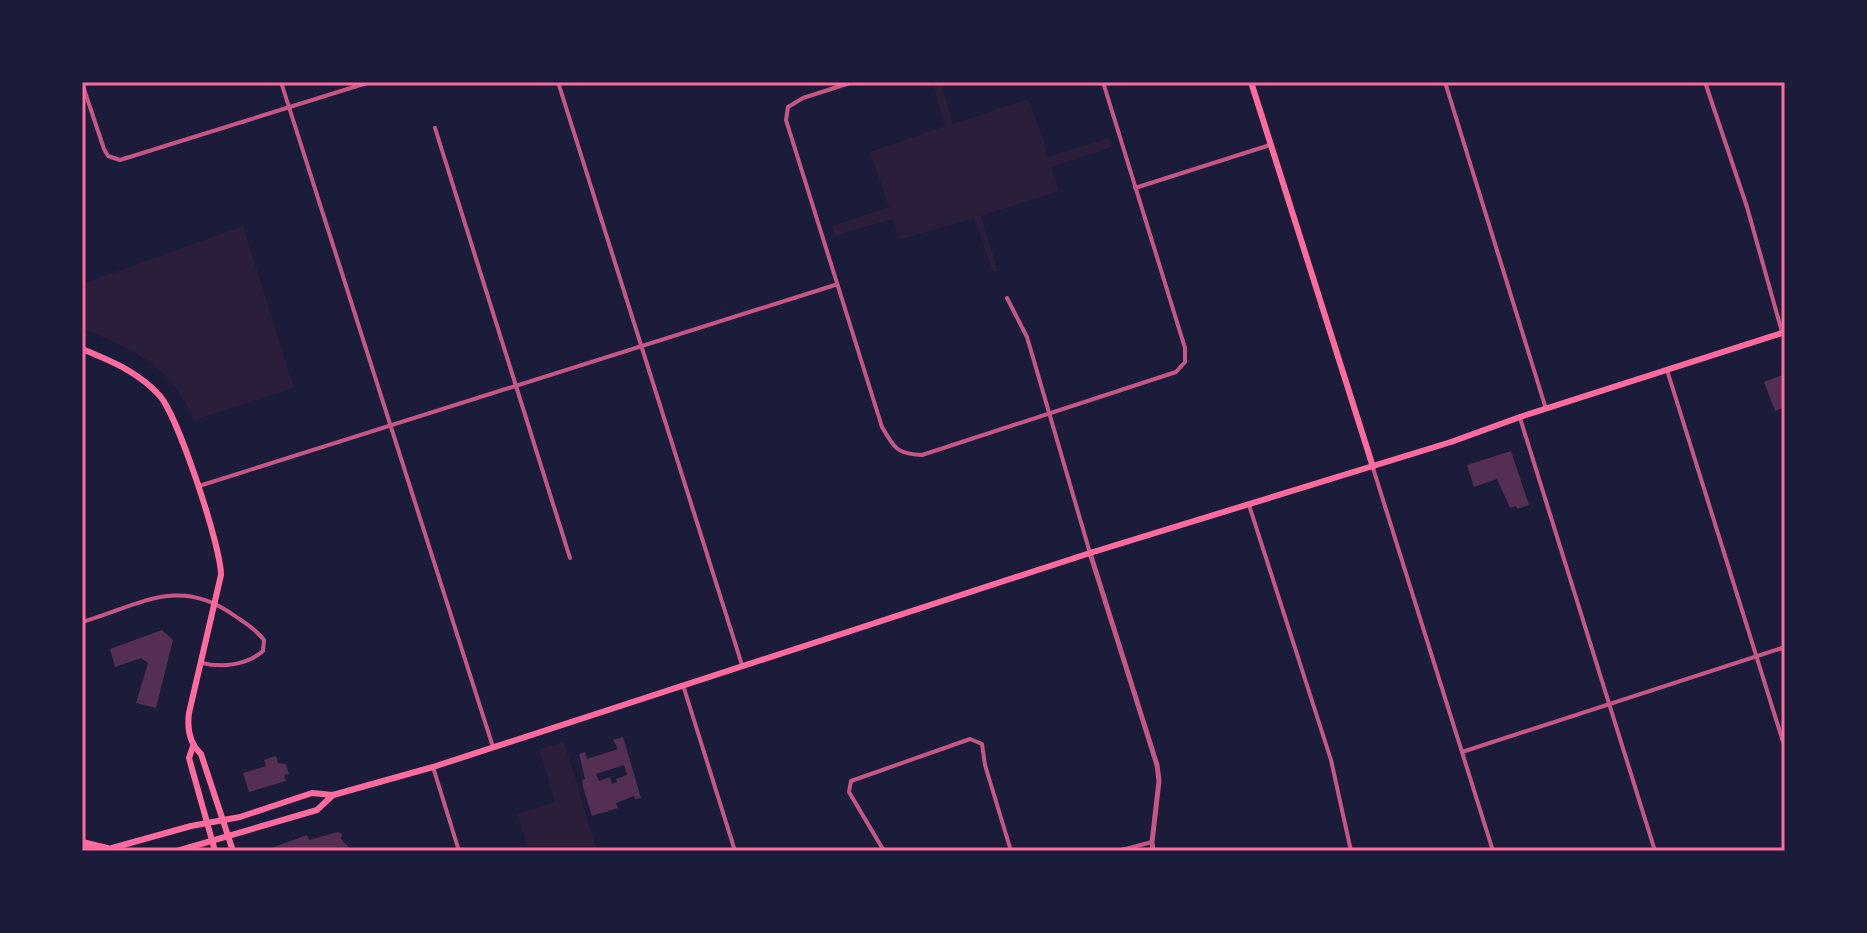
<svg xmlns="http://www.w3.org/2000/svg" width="1867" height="933" viewBox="0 0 1867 933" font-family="Arial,sans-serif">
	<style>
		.green { fill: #2a1e3b }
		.building { fill: #542f53; fill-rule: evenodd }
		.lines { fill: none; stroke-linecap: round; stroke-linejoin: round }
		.minor { stroke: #c65784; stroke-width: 4 }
		.tertiary { stroke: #c65784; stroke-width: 5 }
		.secondary { stroke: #ff6b9d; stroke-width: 6 }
		.motorway { stroke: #ff6b9d; stroke-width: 8 }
		.neatline { fill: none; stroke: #ff6b9d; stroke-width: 3 }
	</style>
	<rect width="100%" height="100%" fill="#1b1b3a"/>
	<g class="green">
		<path d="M 932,82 L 941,82 L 953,124 L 1028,99 L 1043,138 L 1047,157 L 1109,138 L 1112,147 L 1051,167 L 1059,191 L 981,216 L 998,271 L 993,272 L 974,218 L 899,240 L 892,219 L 834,236 L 832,226 L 889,207 L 870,152 L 945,126 Z"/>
		<path d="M 243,226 L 294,388 L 194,420 C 170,363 135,352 82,328 L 82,284 Z"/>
		<path d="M 564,742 L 597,851 L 529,851 L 517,814 L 555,802 L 539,749 Z"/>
	</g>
	<g class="building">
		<path d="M 1785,367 L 1785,407 L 1775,411 L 1764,382 L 1783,375 L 1781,368 Z"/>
		<path d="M 1511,451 L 1529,505 L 1517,509 L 1516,506 L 1510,508 L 1497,479 L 1474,487 L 1467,465 Z"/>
		<path d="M 162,630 L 173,640 L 156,708 L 136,703 L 148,663 L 141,658 L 115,667 L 110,649 Z"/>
		<path d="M 623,737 L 641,798 L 635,799 L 634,796 L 624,800 L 616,803 L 618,808 L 592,816 L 583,787 L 582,780 L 585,779 L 579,754 L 585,752 L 587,759 L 618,749 L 613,740 ZM 624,765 L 627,775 L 616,779 L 617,782 L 612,784 L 610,777 L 599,781 L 596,774 Z"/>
		<path d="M 276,756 L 278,763 L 286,764 L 289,774 L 284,775 L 286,781 L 249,792 L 243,773 L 266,766 L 264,760 Z"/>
		<path d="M 338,832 L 342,834 L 341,839 L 352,851 L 263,851 L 307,835 L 309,840 Z"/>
	</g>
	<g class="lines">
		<g class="minor">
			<path d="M 281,82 L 493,747"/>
			<path d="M 558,82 L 742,665"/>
			<path d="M 853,82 L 803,98 L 788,107 L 786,120 L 882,427 C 894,448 897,454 922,455 L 1176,372 L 1185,362 L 1185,348 L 1103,82"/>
			<path d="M 1445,82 L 1546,409"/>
			<path d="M 1705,82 L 1747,207 L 1782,332"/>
			<path d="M 82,83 L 104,149 L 108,156 L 120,160 L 370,82"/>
			<path d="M 435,128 L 570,558"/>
			<path d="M 1135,188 L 1270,145"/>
			<path d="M 1007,298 L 1027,337 L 1090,553"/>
			<path d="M 1667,370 L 1785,748"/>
			<path d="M 1520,418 L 1655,851"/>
			<path d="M 1373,468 L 1493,851"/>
			<path d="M 199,486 L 835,285"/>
			<path d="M 1249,505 L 1331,760 L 1351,851"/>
			<path d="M 82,622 C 140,605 179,575 235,616 C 245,623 257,630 264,640 L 263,651 C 247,665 222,668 202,663"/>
			<path d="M 683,685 L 735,851"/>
			<path d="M 1462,752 L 1785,647"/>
			<path d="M 433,767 L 459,851"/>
			<path d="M 884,851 L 849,792 L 851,781 L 970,739 L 982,744 L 985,765 L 1011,851"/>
			<path d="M 1118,851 L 1152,842"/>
		</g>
		<path class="tertiary" d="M 1090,553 L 1157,765 L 1159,781 L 1152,842 L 1153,851"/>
		<g class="secondary">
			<path d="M 1251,82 L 1373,467"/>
			<path d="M 82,349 C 111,361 139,372 160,396 C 178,417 221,546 221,575 L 189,713 C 187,728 189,743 201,754 L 233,851"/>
			<path d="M 193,746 L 189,758 L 215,851"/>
			<path d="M 105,850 L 191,826 L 240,817 L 312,793 L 333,795 L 433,767 L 1090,553 L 1451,442 L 1520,417 L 1785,332"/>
			<path d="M 177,851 L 317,810 L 333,795"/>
		</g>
		<path class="motorway" d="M 82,843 L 107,849"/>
	</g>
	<rect width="1867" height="933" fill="none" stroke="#1b1b3a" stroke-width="168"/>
	<rect x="84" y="84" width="1699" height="765" class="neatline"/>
</svg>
